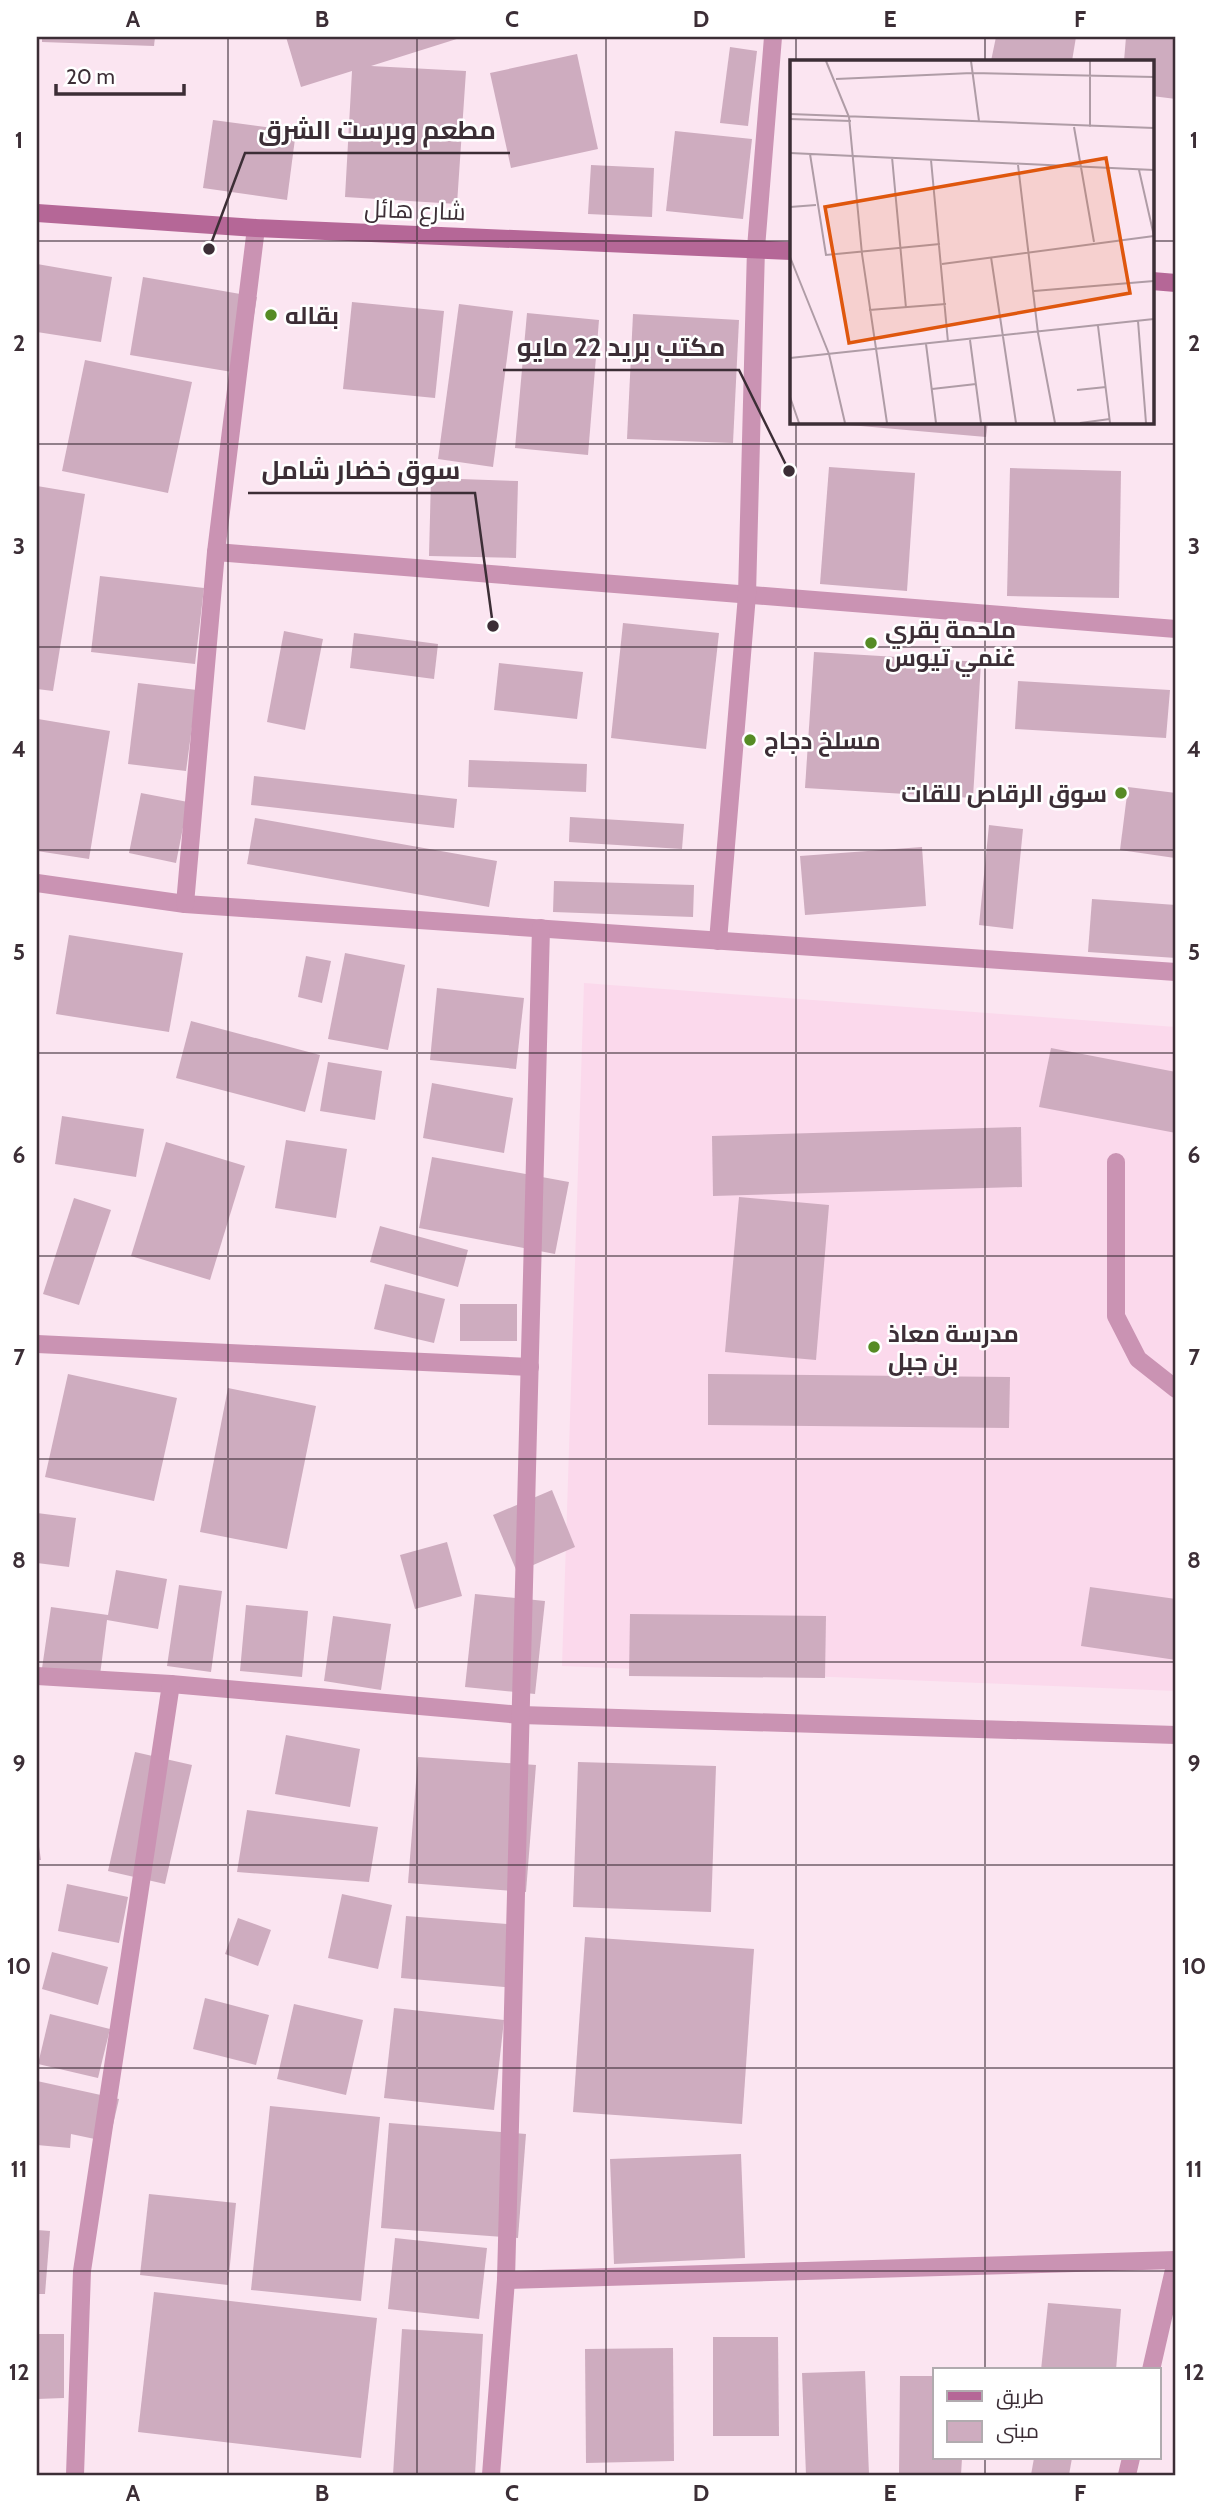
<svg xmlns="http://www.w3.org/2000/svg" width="1213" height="2512" viewBox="0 0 1213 2512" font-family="Cabin,Cairo,sans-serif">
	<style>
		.built { fill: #fbd9ec }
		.building { fill: #ceacbf }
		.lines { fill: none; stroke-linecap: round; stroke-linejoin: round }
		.lane { stroke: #ca93b3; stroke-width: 18 }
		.street { stroke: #ca93b3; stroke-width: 18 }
		.secondary { stroke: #b56797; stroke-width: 18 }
		.grid { fill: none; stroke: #3c2e36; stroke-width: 2; stroke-opacity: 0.55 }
		.poi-dot { fill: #568b24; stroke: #fff; stroke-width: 2.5 }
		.labels { text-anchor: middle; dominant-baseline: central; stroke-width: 5; stroke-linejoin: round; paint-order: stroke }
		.street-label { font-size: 24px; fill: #3c2e36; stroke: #fff }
		.poi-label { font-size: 24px; font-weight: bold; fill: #3c2e36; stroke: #fff; text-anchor: start }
		.inset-road { fill: none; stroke: #af9ca6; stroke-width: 2 }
		.view { fill: #df570e; fill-opacity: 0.15; stroke: #df570e; stroke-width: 3.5 }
		.inset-edge { fill: none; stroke: #3c2e36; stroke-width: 3.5 }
		.leader { fill: none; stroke: #3c2e36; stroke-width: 2.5 }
		.callout-dot { fill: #3c2e36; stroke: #fff; stroke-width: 2.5 }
		.callout-label { font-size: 26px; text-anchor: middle; font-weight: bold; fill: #3c2e36; stroke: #fff; stroke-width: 5; stroke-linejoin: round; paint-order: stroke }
		.neatline { fill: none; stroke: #3c2e36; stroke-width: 2.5 }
		.grid-label { font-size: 23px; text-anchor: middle; font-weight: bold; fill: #3c2e36 }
	</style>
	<rect width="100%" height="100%" fill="#fbe5f1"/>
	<path class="built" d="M 584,983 L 1176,1027 L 1176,1691 L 562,1666 Z"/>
	<g class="building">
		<path d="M 42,37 L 155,37 L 154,46 L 42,42 Z"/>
		<path d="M 286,37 L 463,37 L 371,66 L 466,71 L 457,204 L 345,197 L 352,71 L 301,87 Z"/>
		<path d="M 996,37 L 1076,37 L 1072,61 L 991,61 Z"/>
		<path d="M 1126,37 L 1176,37 L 1176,99 L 1152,96 L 1152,61 L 1124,61 Z"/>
		<path d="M 730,47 L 757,51 L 748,126 L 720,123 Z"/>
		<path d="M 577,54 L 598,149 L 511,168 L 490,73 Z"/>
		<path d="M 213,120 L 296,131 L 287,200 L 203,188 Z"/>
		<path d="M 675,131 L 752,139 L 743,219 L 666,211 Z"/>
		<path d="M 591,165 L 654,168 L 652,217 L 588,214 Z"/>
		<path d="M 37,264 L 112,277 L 101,342 L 37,332 Z"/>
		<path d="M 143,277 L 257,297 L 244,374 L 130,355 Z"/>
		<path d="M 352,302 L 444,311 L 435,398 L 343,389 Z"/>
		<path d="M 459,304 L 513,311 L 493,467 L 438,459 Z"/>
		<path d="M 527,313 L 599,320 L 588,455 L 515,448 Z"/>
		<path d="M 633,314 L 739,320 L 733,443 L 627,439 Z"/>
		<path d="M 85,360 L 192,382 L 168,493 L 62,471 Z"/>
		<path d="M 838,422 L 988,422 L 986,437 L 838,424 Z"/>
		<path d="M 829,467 L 915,473 L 907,591 L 820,584 Z"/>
		<path d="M 1010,468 L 1121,471 L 1119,598 L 1007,596 Z"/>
		<path d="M 431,478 L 518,481 L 516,558 L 429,556 Z"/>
		<path d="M 37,486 L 85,494 L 53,691 L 37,689 Z"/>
		<path d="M 100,576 L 204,588 L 195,664 L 91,652 Z"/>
		<path d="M 623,623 L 719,633 L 706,749 L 611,738 Z"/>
		<path d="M 284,631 L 323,639 L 305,730 L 267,722 Z"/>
		<path d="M 354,633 L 438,644 L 434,679 L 350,668 Z"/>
		<path d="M 814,652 L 981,662 L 973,798 L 805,788 Z"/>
		<path d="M 499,663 L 583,672 L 577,719 L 494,710 Z"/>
		<path d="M 1018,681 L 1170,690 L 1166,738 L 1015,729 Z"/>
		<path d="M 138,683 L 197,690 L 186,771 L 128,764 Z"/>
		<path d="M 38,719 L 110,731 L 89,859 L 37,851 Z"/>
		<path d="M 469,760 L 587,764 L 586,792 L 468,787 Z"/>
		<path d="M 254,776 L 457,799 L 454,828 L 251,805 Z"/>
		<path d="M 1128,787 L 1176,793 L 1175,858 L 1120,850 Z"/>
		<path d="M 141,793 L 188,802 L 176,863 L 129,853 Z"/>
		<path d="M 570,817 L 684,824 L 682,849 L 569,842 Z"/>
		<path d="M 255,818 L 497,861 L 489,907 L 247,864 Z"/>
		<path d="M 989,825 L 1023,829 L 1013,929 L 979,925 Z"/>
		<path d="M 922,847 L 926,906 L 805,915 L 800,856 Z"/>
		<path d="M 554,881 L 694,885 L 693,917 L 553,912 Z"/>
		<path d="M 1092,899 L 1176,905 L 1176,958 L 1088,952 Z"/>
		<path d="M 69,935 L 183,953 L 169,1032 L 56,1014 Z"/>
		<path d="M 345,953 L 405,965 L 388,1050 L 328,1039 Z"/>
		<path d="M 306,956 L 331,961 L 322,1003 L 298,997 Z"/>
		<path d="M 437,988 L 524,998 L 516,1069 L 430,1060 Z"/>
		<path d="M 191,1021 L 320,1055 L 305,1112 L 176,1078 Z"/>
		<path d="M 1051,1048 L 1176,1072 L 1176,1133 L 1039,1107 Z"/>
		<path d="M 328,1062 L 382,1071 L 375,1120 L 320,1111 Z"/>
		<path d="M 432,1083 L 513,1098 L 504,1153 L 423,1138 Z"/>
		<path d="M 62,1116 L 144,1129 L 136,1177 L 55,1164 Z"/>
		<path d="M 1021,1127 L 1022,1187 L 713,1196 L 712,1136 Z"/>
		<path d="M 286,1140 L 347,1149 L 336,1218 L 275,1208 Z"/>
		<path d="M 166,1142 L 245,1166 L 210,1280 L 131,1256 Z"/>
		<path d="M 432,1157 L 569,1182 L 555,1254 L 419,1228 Z"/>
		<path d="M 739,1197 L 829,1205 L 816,1360 L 725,1352 Z"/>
		<path d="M 74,1198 L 111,1210 L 79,1305 L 43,1294 Z"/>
		<path d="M 380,1226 L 468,1250 L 458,1287 L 370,1262 Z"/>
		<path d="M 385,1284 L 445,1299 L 434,1343 L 374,1329 Z"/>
		<rect x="460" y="1304" width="57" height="37"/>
		<path d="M 68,1374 L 177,1398 L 154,1501 L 45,1477 Z"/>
		<path d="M 708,1374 L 1010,1377 L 1009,1428 L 708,1425 Z"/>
		<path d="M 228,1388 L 316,1406 L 287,1549 L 200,1532 Z"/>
		<path d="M 552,1490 L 575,1547 L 517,1572 L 493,1515 Z"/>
		<path d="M 37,1513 L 76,1518 L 69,1567 L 37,1563 Z"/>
		<path d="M 447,1542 L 462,1596 L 415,1609 L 400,1555 Z"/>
		<path d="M 116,1570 L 167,1579 L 158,1629 L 107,1620 L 99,1683 L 41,1675 L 51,1607 L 108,1615 Z"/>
		<path d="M 179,1585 L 222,1591 L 211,1672 L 167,1666 Z"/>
		<path d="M 1090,1587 L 1176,1599 L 1176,1660 L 1081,1646 Z"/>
		<path d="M 475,1594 L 545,1601 L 535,1694 L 465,1687 Z"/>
		<path d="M 246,1605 L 308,1611 L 302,1677 L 240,1671 Z"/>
		<path d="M 630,1614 L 826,1616 L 825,1678 L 629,1676 Z"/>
		<path d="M 333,1616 L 391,1624 L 381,1690 L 324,1681 Z"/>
		<path d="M 286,1735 L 360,1749 L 350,1807 L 275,1794 Z"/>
		<path d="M 135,1752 L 192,1765 L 165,1884 L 108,1871 Z"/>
		<path d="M 418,1757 L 536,1765 L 526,1892 L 408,1883 Z"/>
		<path d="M 578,1762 L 716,1766 L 711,1912 L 573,1907 Z"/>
		<path d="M 247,1810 L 378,1827 L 369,1882 L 237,1872 Z"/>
		<path d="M 38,1840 L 41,1860 L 37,1860 L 37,1841 Z"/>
		<path d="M 67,1884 L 128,1897 L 119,1943 L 58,1931 Z"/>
		<path d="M 342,1894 L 392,1905 L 378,1969 L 328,1958 Z"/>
		<path d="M 406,1916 L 520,1925 L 515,1988 L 401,1978 Z"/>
		<path d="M 238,1918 L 271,1930 L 258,1966 L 225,1954 Z"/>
		<path d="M 585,1937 L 754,1949 L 742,2124 L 573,2112 Z"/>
		<path d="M 52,1952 L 108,1967 L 98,2005 L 42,1989 Z"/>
		<path d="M 205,1998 L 269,2015 L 256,2065 L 193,2049 Z"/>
		<path d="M 294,2004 L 363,2020 L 346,2095 L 277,2079 Z"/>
		<path d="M 394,2008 L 504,2020 L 494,2110 L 384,2098 Z"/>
		<path d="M 50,2014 L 110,2029 L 98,2078 L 38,2064 Z"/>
		<path d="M 37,2081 L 119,2099 L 109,2142 L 71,2134 L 70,2148 L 37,2145 Z"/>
		<path d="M 270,2106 L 380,2117 L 361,2301 L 251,2290 Z"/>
		<path d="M 389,2123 L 526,2134 L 518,2238 L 381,2228 Z"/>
		<path d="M 741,2154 L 745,2258 L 614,2264 L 610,2159 Z"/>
		<path d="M 149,2194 L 236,2203 L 228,2285 L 140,2275 Z"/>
		<path d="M 37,2230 L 50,2231 L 45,2294 L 37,2294 Z"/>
		<path d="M 395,2238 L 487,2248 L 479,2319 L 388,2309 Z"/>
		<path d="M 154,2292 L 377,2318 L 361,2458 L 138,2432 Z"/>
		<path d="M 1048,2303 L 1121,2309 L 1116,2370 L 1041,2370 Z"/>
		<path d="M 402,2329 L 483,2334 L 475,2475 L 393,2475 Z"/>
		<path d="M 37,2334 L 64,2334 L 64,2398 L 37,2399 Z"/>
		<path d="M 713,2337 L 778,2337 L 779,2436 L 713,2436 Z"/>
		<path d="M 673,2348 L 674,2461 L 586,2463 L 585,2349 Z"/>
		<path d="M 865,2371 L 869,2475 L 806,2475 L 802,2373 Z"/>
		<path d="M 900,2376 L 935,2376 L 935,2458 L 962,2458 L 961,2475 L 899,2475 Z"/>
		<path d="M 1034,2458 L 1072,2458 L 1069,2475 L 1031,2475 Z"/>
	</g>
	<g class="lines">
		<path class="lane" d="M 1116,1162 L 1116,1316 L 1138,1359 L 1176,1389"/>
		<g class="street">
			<path d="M 216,552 L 1176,629"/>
			<path d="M 37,883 L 185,904 L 1176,972"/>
			<path d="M 185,904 L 216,552 L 256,228"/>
			<path d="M 718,941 L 747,595 L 756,248 L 773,37"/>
			<path d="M 37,1344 L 530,1367"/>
			<path d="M 37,1676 L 171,1684 L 521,1715 L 1176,1735"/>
			<path d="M 506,2280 L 1176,2260"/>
			<path d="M 1151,2370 L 1176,2261"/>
			<path d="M 75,2475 L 82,2271 L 171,1684"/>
			<path d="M 491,2475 L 506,2280 L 541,928"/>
			<path d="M 1127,2475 L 1131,2458"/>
		</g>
		<g class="secondary">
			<path d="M 37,213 L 256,228 L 791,251"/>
			<path d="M 1152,281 L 1176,283"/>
		</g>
	</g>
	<path class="grid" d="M 228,37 L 228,2475M 417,37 L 417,2475M 606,37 L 606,2475M 796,37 L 796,61M 985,37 L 985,61M 37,241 L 791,241M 1152,241 L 1176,241M 796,422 L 796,2475M 985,422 L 985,2370M 37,444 L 1176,444M 37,647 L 1176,647M 37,850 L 1176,850M 37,1053 L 1176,1053M 37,1256 L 1176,1256M 37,1459 L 1176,1459M 37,1662 L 1176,1662M 37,1865 L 1176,1865M 37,2068 L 1176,2068M 37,2271 L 1176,2271M 985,2458 L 985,2475"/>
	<g class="poi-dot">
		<circle cx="271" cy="315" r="7"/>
		<circle cx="871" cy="643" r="7"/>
		<circle cx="750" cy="740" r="7"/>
		<circle cx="1121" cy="793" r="7"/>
		<circle cx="874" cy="1347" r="7"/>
	</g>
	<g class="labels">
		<g class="street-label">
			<text transform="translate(415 210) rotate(2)">شارع هائل</text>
		</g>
		<g class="poi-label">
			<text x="285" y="315">بقاله</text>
			<text x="885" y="629">ملحمة بقري<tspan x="885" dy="28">غنمي تيوس</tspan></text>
			<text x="764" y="740">مسلخ دجاج</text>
			<text x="1107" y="793" text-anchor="end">سوق الرقاص للقات</text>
			<text x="888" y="1333">مدرسة معاذ<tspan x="888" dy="28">بن جبل</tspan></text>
		</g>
	</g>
	<g transform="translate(790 60)">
		<rect width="364" height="364" fill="#fbe5f1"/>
		<path class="inset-road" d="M 36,1 L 59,57 L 72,194 L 97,363M 181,1 L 189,61M 300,1 L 300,67M 46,19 L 182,13 L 364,17M 0,54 L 364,68M 0,59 L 61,61M 284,67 L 304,182M 0,93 L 364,110M 20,94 L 36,195 L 150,184M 102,97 L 116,248M 141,100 L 158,282M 228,105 L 248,273 L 265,363M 349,110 L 364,176M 0,147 L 26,145M 0,197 L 39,294 L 55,363M 201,197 L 226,363M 152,204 L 364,176M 244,231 L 364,221M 79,250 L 156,244M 348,261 L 356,363M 308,266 L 320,363M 180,280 L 191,363M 136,284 L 146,363M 0,298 L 364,259M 142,329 L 186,324M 287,330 L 316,327M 0,337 L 9,363M 290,363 L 320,359"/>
		<path class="view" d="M 316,98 L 340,233 L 59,283 L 35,147 Z"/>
		<rect width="364" height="364" class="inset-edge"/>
	</g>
	<path class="leader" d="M209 249L245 153H510M789 471L739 370H503M493 626L475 493H248"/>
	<g class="callout-dot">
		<circle cx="209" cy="249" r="7"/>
		<circle cx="789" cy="471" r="7"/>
		<circle cx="493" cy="626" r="7"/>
	</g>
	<g class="callout-label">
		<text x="377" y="139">مطعم وبرست الشرق</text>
		<text x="621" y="356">مكتب بريد 22 مايو</text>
		<text x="361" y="479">سوق خضار شامل</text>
	</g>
	<rect width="1213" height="2512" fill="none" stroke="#ffffff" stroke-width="77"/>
	<rect x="933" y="2368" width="228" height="91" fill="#ffffff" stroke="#b1abaf" stroke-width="2"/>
	<rect x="947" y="2391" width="35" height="10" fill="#b56797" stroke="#b1abaf" stroke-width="2"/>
	<text x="996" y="2404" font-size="21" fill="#3c2e36">طريق</text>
	<rect x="947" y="2421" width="35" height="21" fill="#ceacbf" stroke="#b1abaf" stroke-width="2"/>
	<text x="996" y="2438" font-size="21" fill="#3c2e36">مبنى</text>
	<path d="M56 84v10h128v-10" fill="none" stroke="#3c2e36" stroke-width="3.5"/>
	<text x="66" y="84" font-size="21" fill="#3c2e36" stroke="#ffffff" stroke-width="5" paint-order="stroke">20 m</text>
	<rect x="38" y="38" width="1136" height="2436" class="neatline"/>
	<g class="grid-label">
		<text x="133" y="27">A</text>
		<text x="322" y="27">B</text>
		<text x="512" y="27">C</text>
		<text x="701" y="27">D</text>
		<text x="890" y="27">E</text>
		<text x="1080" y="27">F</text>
		<text x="19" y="148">1</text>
		<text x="1194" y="148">1</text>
		<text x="19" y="351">2</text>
		<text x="1194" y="351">2</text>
		<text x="19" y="554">3</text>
		<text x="1194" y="554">3</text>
		<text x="19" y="757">4</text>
		<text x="1194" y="757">4</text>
		<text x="19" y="960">5</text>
		<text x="1194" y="960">5</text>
		<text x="19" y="1163">6</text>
		<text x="1194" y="1163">6</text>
		<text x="19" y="1365">7</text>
		<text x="1194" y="1365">7</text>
		<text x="19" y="1568">8</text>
		<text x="1194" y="1568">8</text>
		<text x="19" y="1771">9</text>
		<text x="1194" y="1771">9</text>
		<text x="19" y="1974">10</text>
		<text x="1194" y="1974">10</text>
		<text x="19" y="2177">11</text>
		<text x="1194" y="2177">11</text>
		<text x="19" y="2380">12</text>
		<text x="1194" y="2380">12</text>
		<text x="133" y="2501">A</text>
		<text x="322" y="2501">B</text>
		<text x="512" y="2501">C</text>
		<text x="701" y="2501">D</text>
		<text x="890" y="2501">E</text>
		<text x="1080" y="2501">F</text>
	</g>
</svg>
